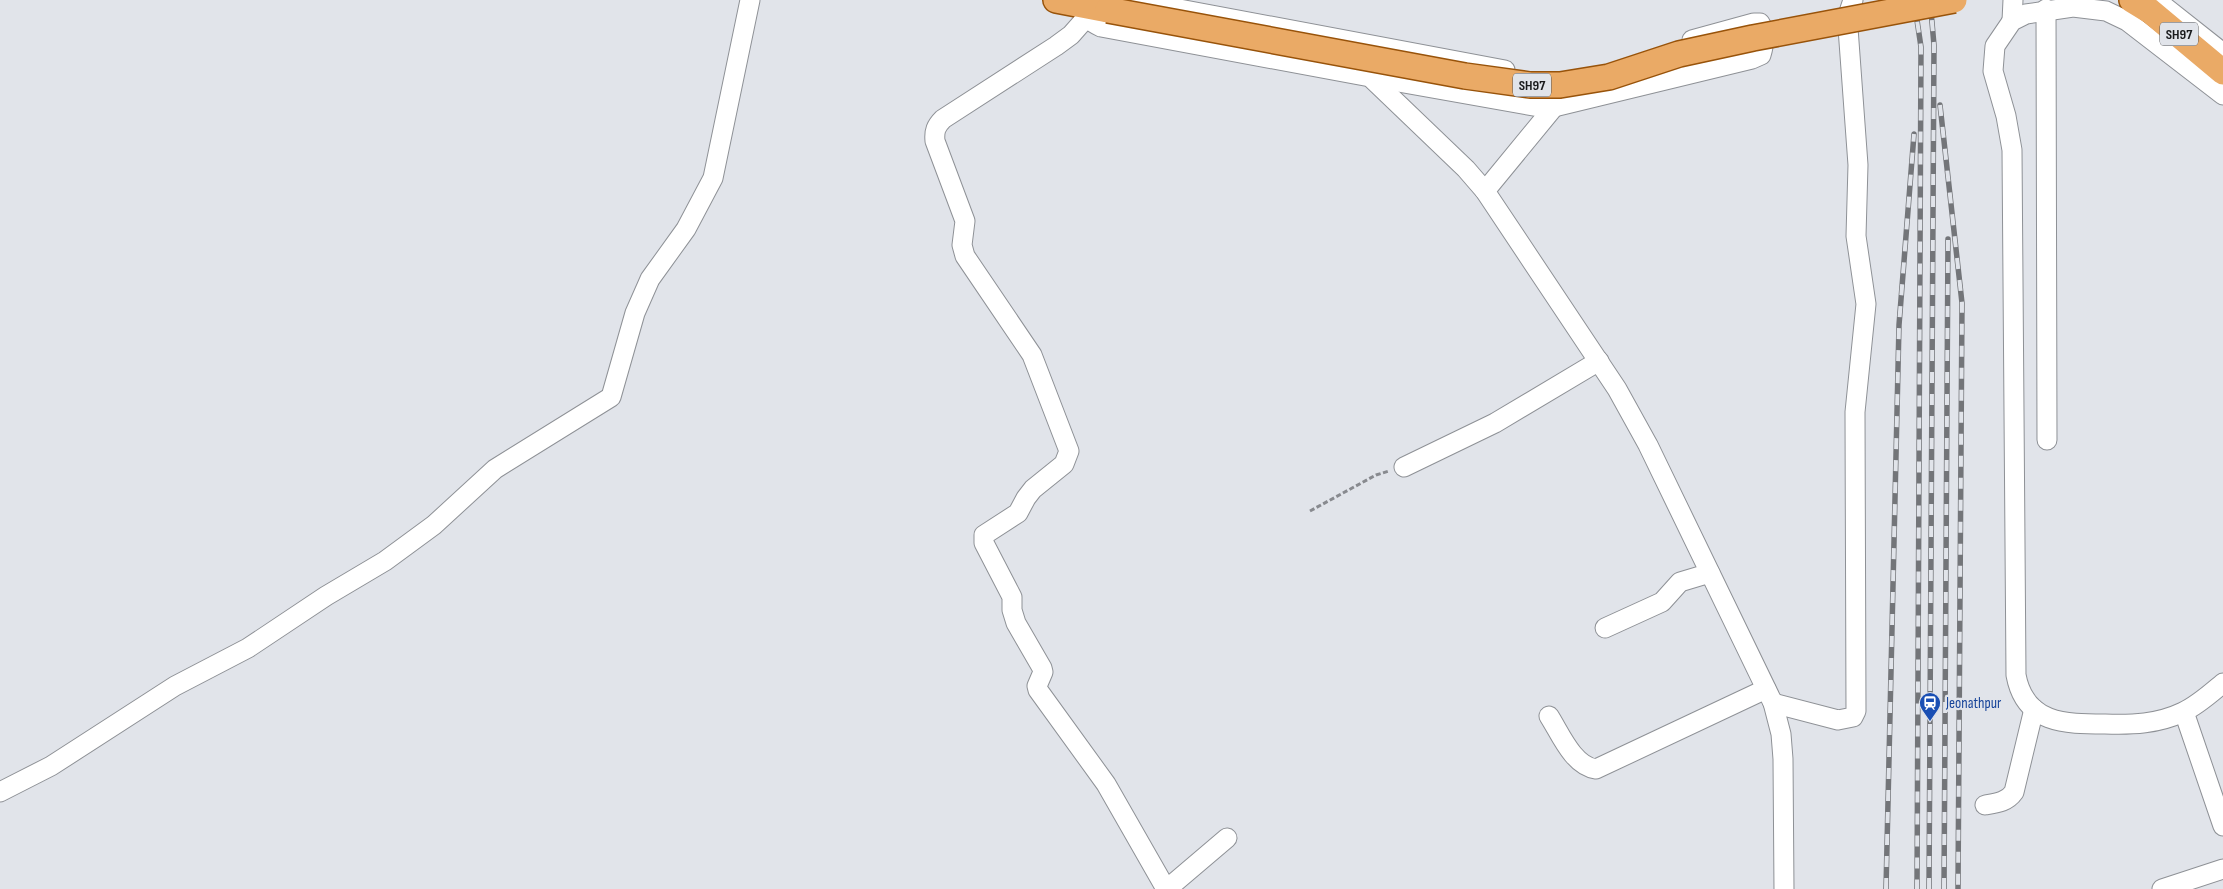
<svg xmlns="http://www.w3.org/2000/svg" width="2223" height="889" viewBox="0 0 2223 889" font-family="'Sofia Sans Condensed',sans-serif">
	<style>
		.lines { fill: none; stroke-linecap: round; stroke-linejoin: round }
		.minor-casing { stroke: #8e9196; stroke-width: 21 }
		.major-casing { stroke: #98530a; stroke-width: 28 }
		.path { stroke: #888a8f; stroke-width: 3; stroke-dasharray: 5 2.5; stroke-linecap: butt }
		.minor { stroke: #fff; stroke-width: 19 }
		.major { stroke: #eaaa66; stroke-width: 25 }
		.rail-casing { stroke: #737579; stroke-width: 5.5 }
		.rail { stroke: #e1e4ea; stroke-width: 4; stroke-dasharray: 11; stroke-linecap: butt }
		.major-bridge-casing { stroke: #98530a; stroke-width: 28; stroke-linecap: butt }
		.major-bridge { stroke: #eaaa66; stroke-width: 25 }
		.labels { text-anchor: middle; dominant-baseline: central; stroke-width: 4.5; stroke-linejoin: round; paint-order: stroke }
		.shield { fill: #e1e4ea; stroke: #55575a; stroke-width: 1 }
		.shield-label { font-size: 14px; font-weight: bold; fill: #191a1c }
		.transit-label { font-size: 15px; fill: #164399; stroke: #e1e4ea; text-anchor: start }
	</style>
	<rect width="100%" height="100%" fill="#e1e4ea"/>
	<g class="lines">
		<g class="minor-casing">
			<g id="minor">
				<path d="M 1087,0 L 1081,4 C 1083,17 1090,22 1101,27 L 1370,77 L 1466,169 L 1485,191 L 1617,389 L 1648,445 L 1773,703 L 1781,734 L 1783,759 L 1784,889"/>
				<path d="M 1131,0 L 1505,70"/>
				<path d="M 2156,0 L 2223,53"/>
				<path d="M 2046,9 L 2047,440"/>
				<path d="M 1086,18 L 1071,35 L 1056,46 L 943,119 C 936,126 934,131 935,141 L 965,221 L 962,245 L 965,256 L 1032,355 L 1069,451 L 1064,464 L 1033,489 L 1026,498 L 1018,513 L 984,535 L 984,543 L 1012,597 L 1012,610 L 1016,623 L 1042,668 L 1043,672 L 1037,686 L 1038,690 L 1106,784 L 1166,889"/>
				<path d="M 2012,21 L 2013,0"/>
				<path d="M 1370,77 L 1539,107 L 1554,107 L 1752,59 L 1761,55 C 1764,45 1766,32 1760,23 L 1754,23 L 1692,40"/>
				<path d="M 2223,95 L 2127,21 L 2106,11 L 2073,7 L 2026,14 L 2012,21 L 1995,46 L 1993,71 L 2006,116 L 2012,150 L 2016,675 C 2025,724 2065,724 2105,724 C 2132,725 2158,724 2183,712 C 2198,705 2211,693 2223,683"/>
				<path d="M 1485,191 L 1554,107"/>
				<path d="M 1404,467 L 1495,423 L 1599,361"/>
				<path d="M 1605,628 L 1662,602 L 1680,582 L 1710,573"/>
				<path d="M 1773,703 L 1838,720 L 1853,717 L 1856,711 L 1855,412 L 1866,304 L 1856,236 L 1858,165 L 1848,28 L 1849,12 L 1853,0"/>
				<path d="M 2184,712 L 2223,826"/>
				<path d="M 1549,716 C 1560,733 1573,766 1596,769 L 1766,689"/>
				<path d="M 0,792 L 51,766 L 175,686 L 248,648 L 326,596 L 385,561 L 434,525 L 495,469 L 611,397 L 635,313 L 650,279 L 686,229 L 713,178 L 750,0"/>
				<path d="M 1985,805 C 1997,803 2007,802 2014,792 L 2034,709"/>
				<path d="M 1167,889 L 1227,838"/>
				<path d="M 2162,889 L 2223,869"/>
			</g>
		</g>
		<g class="major-casing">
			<g id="major">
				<path d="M 1056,0 L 1108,10"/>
				<path d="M 2132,0 L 2150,11 L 2223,72"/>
			</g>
		</g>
		<path class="path" d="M 1310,511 L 1376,475 L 1389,471"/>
		<use href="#minor" class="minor"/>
		<use href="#major" class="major"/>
		<g class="rail-casing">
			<g id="rail">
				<path d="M 1914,0 L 1921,47 L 1917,889"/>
				<path d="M 1940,105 L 1962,303 L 1958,889"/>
				<path d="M 1886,889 L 1899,325 L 1914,134"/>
				<path d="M 1929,889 L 1934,45 L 1930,0"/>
				<path d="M 1944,889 L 1948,239"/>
			</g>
		</g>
		<use href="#rail" class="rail"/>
		<g class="major-bridge-casing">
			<path id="major-bridge" d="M 1108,10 L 1465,76 L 1530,85 L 1560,85 L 1609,77 L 1679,54 L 1753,38 L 1954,0"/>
		</g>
		<use href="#major-bridge" class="major-bridge"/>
	</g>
	<defs>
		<g id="station-pin" transform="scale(1.125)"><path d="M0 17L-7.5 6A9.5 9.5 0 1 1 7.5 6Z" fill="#1a4fb4" stroke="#e1e4ea"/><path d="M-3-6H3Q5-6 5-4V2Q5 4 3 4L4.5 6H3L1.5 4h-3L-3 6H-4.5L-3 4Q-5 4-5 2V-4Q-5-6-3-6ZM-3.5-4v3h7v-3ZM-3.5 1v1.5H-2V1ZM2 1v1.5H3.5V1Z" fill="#fff"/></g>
	</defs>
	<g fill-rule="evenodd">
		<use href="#station-pin" x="1930" y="703"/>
	</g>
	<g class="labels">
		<g class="shield">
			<rect x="2160" y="22.5" width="38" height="23" rx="4"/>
			<rect x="1513" y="73.5" width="38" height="23" rx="4"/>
		</g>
		<g class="shield-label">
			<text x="2179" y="34">SH97</text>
			<text x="1532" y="85">SH97</text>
		</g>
		<g class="transit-label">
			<text x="1946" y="703">Jeonathpur</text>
		</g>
	</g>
</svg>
